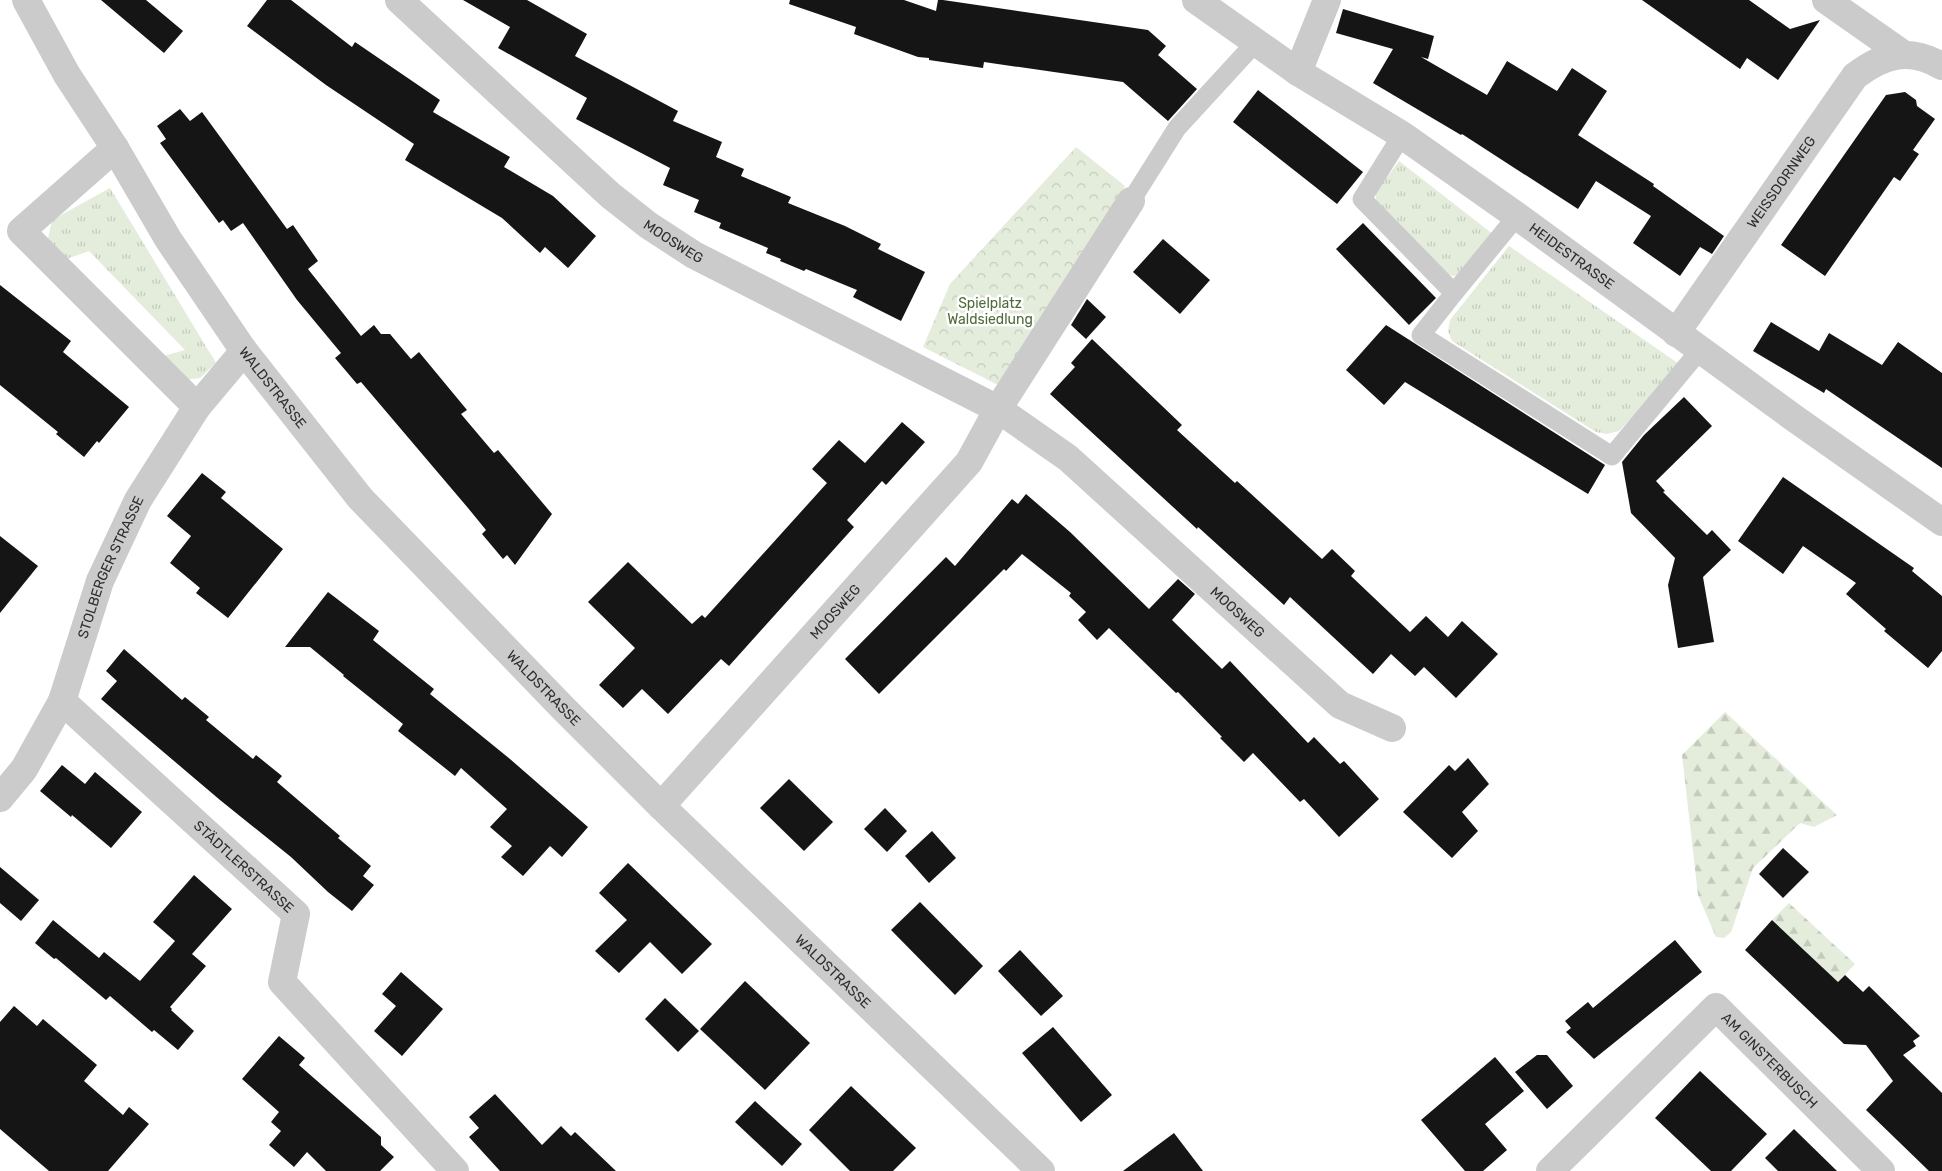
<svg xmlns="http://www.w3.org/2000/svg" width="1942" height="1171" viewBox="0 0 1942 1171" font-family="Rubik,sans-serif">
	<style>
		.grass { fill: url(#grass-tufts) }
		.forest { fill: url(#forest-firs) }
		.park { fill: url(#park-crowns) }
		.building { fill: #151515 }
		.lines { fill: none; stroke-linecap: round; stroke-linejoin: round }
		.service { stroke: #cbcbcb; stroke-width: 19 }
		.minor { stroke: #cbcbcb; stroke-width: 28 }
		.labels { text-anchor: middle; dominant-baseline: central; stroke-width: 5; stroke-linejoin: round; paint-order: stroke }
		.street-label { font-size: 14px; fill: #2e2e2e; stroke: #fff }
		.park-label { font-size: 14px; fill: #506b3a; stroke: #fff }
	</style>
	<defs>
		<pattern id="grass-tufts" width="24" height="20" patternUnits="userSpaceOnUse" patternTransform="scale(1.25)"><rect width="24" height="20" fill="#e4ecdb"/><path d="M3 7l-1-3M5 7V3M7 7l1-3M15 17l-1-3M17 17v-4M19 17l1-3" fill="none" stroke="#c4cbbc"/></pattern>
		<pattern id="forest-firs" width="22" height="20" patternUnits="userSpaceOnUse" patternTransform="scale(1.25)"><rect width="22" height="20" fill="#e4ecdb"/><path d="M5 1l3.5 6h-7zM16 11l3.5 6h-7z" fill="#c4cbbc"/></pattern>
		<pattern id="park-crowns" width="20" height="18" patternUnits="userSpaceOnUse" patternTransform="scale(1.25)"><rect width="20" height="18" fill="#e4ecdb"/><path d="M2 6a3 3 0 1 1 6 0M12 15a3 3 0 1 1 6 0" fill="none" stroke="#c4cbbc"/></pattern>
	</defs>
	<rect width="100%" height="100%" fill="#fff"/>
	<g class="grass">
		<path d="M 1399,161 L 1494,235 L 1464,273 L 1454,276 L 1442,273 L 1376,201 L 1376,192 Z"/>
		<path d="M 110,188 L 216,363 L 200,378 L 184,380 L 160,357 L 185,350 L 89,251 L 61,261 L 46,248 L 52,220 Z"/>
		<path d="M 1509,246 L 1682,366 L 1619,431 L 1607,434 L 1596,432 L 1452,341 L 1448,331 L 1450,320 Z"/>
	</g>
	<g class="forest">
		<path d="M 1725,712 L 1837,815 L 1814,827 L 1800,823 L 1753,868 L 1731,932 L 1724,938 L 1716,937 L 1698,895 L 1682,755 Z"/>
		<path d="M 1789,903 L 1855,964 L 1838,982 L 1772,920 Z"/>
	</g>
	<path class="park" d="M 1076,147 L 1125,186 L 1000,386 L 923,347 L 950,284 Z"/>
	<g class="building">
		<path d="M 101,0 L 146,0 L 183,31 L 164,53 Z"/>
		<path d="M 267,0 L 291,0 L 352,47 L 355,42 L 440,100 L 433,112 L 510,157 L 504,167 L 553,196 L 596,236 L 568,268 L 545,247 L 540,253 L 502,218 L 405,160 L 414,144 L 326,85 L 247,26 Z"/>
		<path d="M 463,0 L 527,0 L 587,34 L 575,56 L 678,111 L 673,121 L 722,142 L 716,157 L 744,169 L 741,176 L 791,197 L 788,203 L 845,226 L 881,244 L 878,249 L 925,272 L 901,321 L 853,297 L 857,290 L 806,269 L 804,271 L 780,261 L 781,259 L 766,253 L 768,248 L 719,228 L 721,223 L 694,212 L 699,200 L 663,185 L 670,168 L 576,119 L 587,98 L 498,48 L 510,27 Z"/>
		<path d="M 790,0 L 904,0 L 936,11 L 938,0 L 943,0 L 1148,30 L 1166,46 L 1158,55 L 1197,89 L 1168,121 L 1123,82 L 984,62 L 983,68 L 929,60 L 929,58 L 918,57 L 854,34 L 856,27 L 789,4 Z"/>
		<path d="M 1642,0 L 1749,0 L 1790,29 L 1820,20 L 1778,80 L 1747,58 L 1740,69 Z"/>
		<path d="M 1343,9 L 1434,36 L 1428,59 L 1421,57 L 1487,95 L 1507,61 L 1557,91 L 1572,68 L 1607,91 L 1578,135 L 1654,184 L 1653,186 L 1724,236 L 1712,254 L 1700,247 L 1680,276 L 1633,243 L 1651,216 L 1596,181 L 1578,209 L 1462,134 L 1461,135 L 1373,83 L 1393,49 L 1336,33 Z"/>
		<path d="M 1258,90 L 1363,172 L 1337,204 L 1233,122 Z"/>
		<path d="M 1905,92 L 1916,100 L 1917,106 L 1935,119 L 1913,150 L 1919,154 L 1900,181 L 1894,177 L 1825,276 L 1781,245 L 1886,95 Z"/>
		<path d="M 180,109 L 190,121 L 202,112 L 287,229 L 293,225 L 318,261 L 308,269 L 361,336 L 374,325 L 381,334 L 390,334 L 411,359 L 419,352 L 467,410 L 461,414 L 494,453 L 498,450 L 552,514 L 515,565 L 507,555 L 503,559 L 482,534 L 486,530 L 468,508 L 361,382 L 357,384 L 335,358 L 341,353 L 297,300 L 243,223 L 231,231 L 223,220 L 219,223 L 160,143 L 166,139 L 157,126 Z"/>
		<path d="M 1363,223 L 1436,298 L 1409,325 L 1336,249 Z"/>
		<path d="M 1163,239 L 1210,280 L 1180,314 L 1133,272 Z"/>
		<path d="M 0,285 L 71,341 L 63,352 L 129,407 L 99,443 L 97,441 L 84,457 L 56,434 L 58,432 L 0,385 Z"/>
		<path d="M 1087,299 L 1106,317 L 1086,339 L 1071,325 Z"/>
		<path d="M 1771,322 L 1819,351 L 1829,333 L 1882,365 L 1898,342 L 1942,373 L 1942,468 L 1826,389 L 1824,393 L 1753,351 Z"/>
		<path d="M 1386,325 L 1605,465 L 1588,494 L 1405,382 L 1384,405 L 1346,370 Z"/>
		<path d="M 1092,339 L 1182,425 L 1177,430 L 1235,483 L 1237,481 L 1322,559 L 1332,549 L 1355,571 L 1351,576 L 1410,632 L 1426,616 L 1448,637 L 1462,621 L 1498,654 L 1456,698 L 1424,667 L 1415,676 L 1391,654 L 1373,674 L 1290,597 L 1284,605 L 1198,527 L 1197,529 L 1050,394 L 1075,367 L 1071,363 Z"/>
		<path d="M 1684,397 L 1712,426 L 1656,481 L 1665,491 L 1663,492 L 1707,535 L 1712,530 L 1731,550 L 1703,577 L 1714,642 L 1678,648 L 1668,585 L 1675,558 L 1631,513 L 1622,462 L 1644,435 Z"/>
		<path d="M 902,422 L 925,442 L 886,485 L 882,481 L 847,520 L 854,527 L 729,666 L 721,659 L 668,714 L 642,689 L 623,708 L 599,685 L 635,648 L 588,602 L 628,562 L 692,624 L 702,615 L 705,618 L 827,483 L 812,469 L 839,440 L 865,463 Z"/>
		<path d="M 202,473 L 226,492 L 221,498 L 283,549 L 228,618 L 196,593 L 200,588 L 170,563 L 191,536 L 167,516 Z"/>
		<path d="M 1783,477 L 1914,568 L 1912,571 L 1942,596 L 1942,651 L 1928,668 L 1884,631 L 1886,629 L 1846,594 L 1856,583 L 1803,546 L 1783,574 L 1738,541 Z"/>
		<path d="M 1026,494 L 1070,532 L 1149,609 L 1178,579 L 1195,594 L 1172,620 L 1222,669 L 1230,661 L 1308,743 L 1314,737 L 1340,764 L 1344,761 L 1379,799 L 1339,837 L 1304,799 L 1300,802 L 1253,753 L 1244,762 L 1220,738 L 1222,737 L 1178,692 L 1176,693 L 1109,628 L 1097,640 L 1078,620 L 1086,612 L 1069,596 L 1071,593 L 1022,554 L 1006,571 L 1004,569 L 879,694 L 845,659 L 946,557 L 955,566 L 1012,499 L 1018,504 Z"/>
		<path d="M 0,536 L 38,566 L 0,613 Z"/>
		<path d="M 328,592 L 379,631 L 373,640 L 434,689 L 430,694 L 510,759 L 588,827 L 562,857 L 550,846 L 523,876 L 501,857 L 512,846 L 490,827 L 507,809 L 461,768 L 455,776 L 398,731 L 403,724 L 343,676 L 344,675 L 310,647 L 285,647 Z"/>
		<path d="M 124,649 L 182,700 L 185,697 L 209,717 L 206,720 L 253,759 L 256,755 L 282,776 L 277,782 L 340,836 L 338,838 L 371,866 L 363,876 L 374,885 L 352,911 L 328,892 L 291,857 L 220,800 L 101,699 L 117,681 L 106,671 Z"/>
		<path d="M 1468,758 L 1489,784 L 1462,812 L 1478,831 L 1452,858 L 1403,812 L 1449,765 L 1455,771 Z"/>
		<path d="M 62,765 L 85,784 L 95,772 L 142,812 L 111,848 L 72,815 L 71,817 L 40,791 Z"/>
		<path d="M 789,779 L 833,822 L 804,851 L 760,808 Z"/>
		<path d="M 885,808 L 907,831 L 887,852 L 864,829 Z"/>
		<path d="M 932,831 L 956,858 L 929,883 L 905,856 Z"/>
		<path d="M 1783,848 L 1809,872 L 1783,898 L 1759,874 Z"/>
		<path d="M 628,863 L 712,944 L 682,974 L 650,942 L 619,973 L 595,951 L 627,920 L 599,893 Z"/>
		<path d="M 0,867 L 39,900 L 21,921 L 0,903 Z"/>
		<path d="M 194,875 L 232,909 L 192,954 L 206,966 L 170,1007 L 172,1009 L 171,1010 L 194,1031 L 178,1050 L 154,1030 L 152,1032 L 110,996 L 106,1000 L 56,958 L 54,959 L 35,943 L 53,920 L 99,958 L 104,952 L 140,981 L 175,941 L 153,922 Z"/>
		<path d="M 920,902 L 983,966 L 955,995 L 891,930 Z"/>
		<path d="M 1772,920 L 1838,982 L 1845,975 L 1863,992 L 1869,986 L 1920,1036 L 1913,1041 L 1916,1046 L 1903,1055 L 1942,1093 L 1942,1171 L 1929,1171 L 1866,1110 L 1893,1081 L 1866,1045 L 1844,1044 L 1745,950 Z"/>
		<path d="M 1675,940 L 1702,972 L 1594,1059 L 1566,1032 L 1571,1028 L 1565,1021 L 1588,1002 L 1593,1008 Z"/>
		<path d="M 1020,950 L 1063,996 L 1041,1016 L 998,971 Z"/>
		<path d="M 401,972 L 443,1009 L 402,1056 L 374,1031 L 396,1006 L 382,994 Z"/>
		<path d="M 745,981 L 810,1043 L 765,1090 L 700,1029 Z"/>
		<path d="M 665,998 L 699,1031 L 678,1052 L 645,1019 Z"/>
		<path d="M 14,1006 L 37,1026 L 43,1019 L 97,1065 L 84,1081 L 123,1115 L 129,1107 L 149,1124 L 108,1171 L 49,1171 L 0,1129 L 0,1022 Z"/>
		<path d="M 1053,1027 L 1112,1095 L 1081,1122 L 1022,1053 Z"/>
		<path d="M 279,1036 L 305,1058 L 299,1065 L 381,1137 L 381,1145 L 394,1157 L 380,1171 L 326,1171 L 307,1152 L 294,1167 L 269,1145 L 281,1131 L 271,1122 L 279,1112 L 242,1079 Z"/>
		<path d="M 1537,1055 L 1547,1055 L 1573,1086 L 1547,1109 L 1515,1072 Z"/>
		<path d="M 1495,1057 L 1524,1091 L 1485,1124 L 1507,1150 L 1483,1171 L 1465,1171 L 1421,1120 Z"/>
		<path d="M 1700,1071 L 1767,1134 L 1731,1171 L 1711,1171 L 1655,1118 Z"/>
		<path d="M 851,1086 L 916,1148 L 893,1171 L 850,1171 L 809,1130 Z"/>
		<path d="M 495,1094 L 542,1145 L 561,1126 L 571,1136 L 575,1132 L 616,1171 L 500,1171 L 469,1137 L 479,1128 L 469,1117 Z"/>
		<path d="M 755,1101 L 802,1144 L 782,1166 L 735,1122 Z"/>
		<path d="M 1794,1129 L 1837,1171 L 1778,1171 L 1765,1158 Z"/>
		<path d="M 1174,1133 L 1203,1171 L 1123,1171 Z"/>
	</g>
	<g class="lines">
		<g class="service">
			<path d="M 1402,135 L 1362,199 L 1454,293 L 1421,335 L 1612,456 L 1700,350"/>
			<path d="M 1131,201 L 1177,128 L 1255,43"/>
			<path d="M 1454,293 L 1517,216"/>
		</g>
		<g class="minor">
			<path id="s1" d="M 26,0 L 67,75 L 115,148 L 168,239 L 244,351 L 360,498 L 562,707 L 661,806 L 1041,1171"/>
			<path id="s2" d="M 399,0 L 610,195 L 648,225 L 694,255 L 998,409 L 1068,458 L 1340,705 L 1392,728"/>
			<path id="s3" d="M 1196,0 L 1298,72 L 1402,135 L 1517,216 L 1794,418 L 1942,522"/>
			<path d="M 1826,0 L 1903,54"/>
			<path d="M 1298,72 L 1327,0"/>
			<path d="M 115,148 L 21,231 L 197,407"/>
			<path id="s4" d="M 1676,333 L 1855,76 C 1884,54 1909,47 1942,66"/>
			<path id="s5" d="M 62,701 L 296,914 L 282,982 L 455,1171"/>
			<path id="s6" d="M 0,798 L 24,769 L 62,701 L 100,581 L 138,500 L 197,407 L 244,351"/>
			<path id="s7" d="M 661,806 L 969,462 L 998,409 L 1131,201"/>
			<path id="s8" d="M 1550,1171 L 1716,1007 L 1881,1171"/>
		</g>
	</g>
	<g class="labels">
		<g class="street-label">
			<text stroke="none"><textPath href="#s4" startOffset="184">WEISSDORNWEG</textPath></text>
			<text stroke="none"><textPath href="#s2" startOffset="366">MOOSWEG</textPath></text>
			<text stroke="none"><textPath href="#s3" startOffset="455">HEIDESTRASSE</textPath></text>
			<text stroke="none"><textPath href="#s1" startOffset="460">WALDSTRASSE</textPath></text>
			<text stroke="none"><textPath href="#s6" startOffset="258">STOLBERGER STRASSE</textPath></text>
			<text stroke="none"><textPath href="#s7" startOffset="261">MOOSWEG</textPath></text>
			<text stroke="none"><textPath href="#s2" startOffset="1046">MOOSWEG</textPath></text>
			<text stroke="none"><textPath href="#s1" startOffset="865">WALDSTRASSE</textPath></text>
			<text stroke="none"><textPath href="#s5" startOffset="246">STÄDTLERSTRASSE</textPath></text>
			<text stroke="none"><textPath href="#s1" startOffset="1270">WALDSTRASSE</textPath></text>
			<text stroke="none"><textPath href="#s8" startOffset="309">AM GINSTERBUSCH</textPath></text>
		</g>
		<g class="park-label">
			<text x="990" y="303">Spielplatz<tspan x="990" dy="16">Waldsiedlung</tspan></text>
		</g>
	</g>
</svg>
